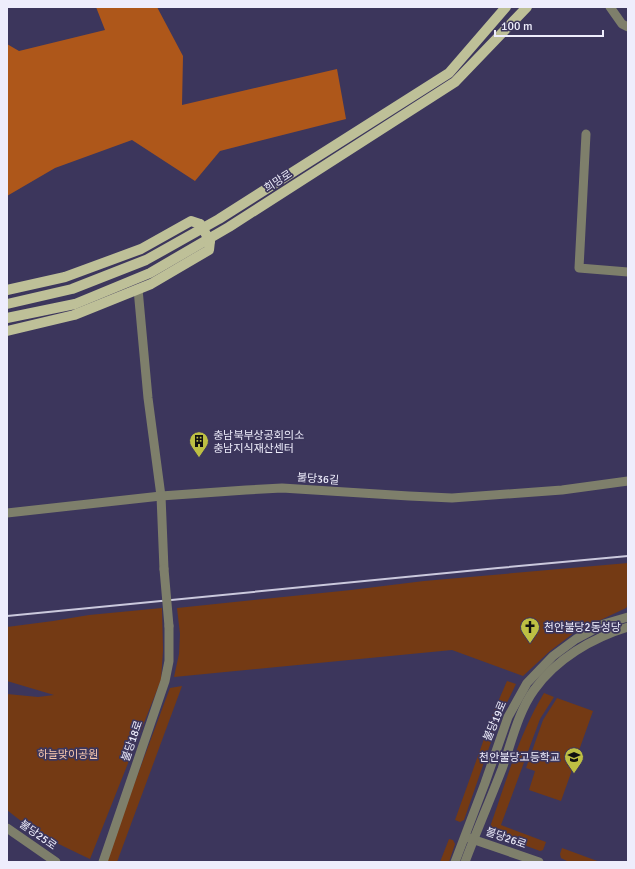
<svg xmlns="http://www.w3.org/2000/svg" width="635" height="869" viewBox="0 0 635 869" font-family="Signika,'Noto Sans KR',sans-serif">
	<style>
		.green { fill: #743a14 }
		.forest { fill: #ae571a }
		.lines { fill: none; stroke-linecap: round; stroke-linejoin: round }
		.minor { stroke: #7e7f6b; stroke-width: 9 }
		.major { stroke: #bec098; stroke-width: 10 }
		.rail { stroke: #cbc9dd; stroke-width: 2 }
		.minor-bridge { stroke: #7e7f6b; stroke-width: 9 }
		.major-bridge { stroke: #bec098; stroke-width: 10 }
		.labels { text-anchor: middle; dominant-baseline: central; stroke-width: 3.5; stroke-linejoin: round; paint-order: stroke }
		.street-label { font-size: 11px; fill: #eeedfc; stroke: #3c365c }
		.poi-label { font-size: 11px; fill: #eeedfc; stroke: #3c365c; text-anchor: start }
		.park-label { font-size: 11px; fill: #fbcbb1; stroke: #3c365c }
	</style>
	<rect width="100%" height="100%" fill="#3c365c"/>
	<g class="green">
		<path d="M 628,563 L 628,605 L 626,608 L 575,632 L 550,651 L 523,676 L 452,650 L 174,677 L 179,654 L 180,634 L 177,608 L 351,590 L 424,581 Z"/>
		<path d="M 162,608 L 163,650 L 161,680 L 90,859 C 60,845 33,832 7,810 L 7,694 L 38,697 L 54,695 L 7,681 L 7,627 L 53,621 L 89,615 Z"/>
		<path d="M 507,681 L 516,684 L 499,719 L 464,820 L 460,822 L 455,820 L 494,711 Z"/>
		<path d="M 182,686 L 117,862 L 105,862 L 170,688 Z"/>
		<path d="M 544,693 L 554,697 L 540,719 L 501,825 L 546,842 L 543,850 L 540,851 L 497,835 L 490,827 C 506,782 519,734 544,693 Z"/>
		<path d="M 557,698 L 593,711 L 561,801 L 529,790 L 535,771 L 526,768 L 543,720 Z"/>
		<path d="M 449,839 L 453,840 L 455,844 L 449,862 L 440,862 Z"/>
		<path d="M 562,848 L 600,862 L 569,862 L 561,858 L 560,854 Z"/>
	</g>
	<path class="forest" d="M 96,7 L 157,7 L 183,56 L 182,105 L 337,69 L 346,119 L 220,151 L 195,181 L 132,140 L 55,168 L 7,196 L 7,44 L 19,51 L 105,30 Z"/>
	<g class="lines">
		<g class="minor">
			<path d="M 610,7 L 622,24 L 628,27"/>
			<path d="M 586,134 L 579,268 L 628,272"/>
			<path d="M 138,289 L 148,398 L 161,496 L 164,569"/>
			<path d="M 7,513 L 161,496 L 246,490 L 282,488 L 409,496 L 452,498 L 562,490 L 628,481"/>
			<path d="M 7,828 L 56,862"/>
			<path d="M 469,838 L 539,862"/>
			<path d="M 103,862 L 165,681 L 169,661 L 169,626"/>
			<path d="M 455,862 L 485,783 L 508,717 L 527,683 L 553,656 L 576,639 L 604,624 L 628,617"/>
			<path d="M 465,862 C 477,830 490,800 502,769 C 511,744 518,712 534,690 C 556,659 592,638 628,627"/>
		</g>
		<g class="major">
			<path d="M 7,290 L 65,277 L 141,249 L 191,221 L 200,224"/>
			<path d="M 7,304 L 72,289 L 146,260 L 219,219 L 449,73 L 506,7"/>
			<path d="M 7,318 L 75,304 L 150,273 L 229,227 L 455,82 L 527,7"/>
			<path d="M 7,331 L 74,315 L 151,284 L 209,250 L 210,241"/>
		</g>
		<path class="rail" d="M 7,616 L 498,568 L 628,556"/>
		<path class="minor-bridge" d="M 164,569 L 169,626"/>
		<path class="major-bridge" d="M 200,224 L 210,241"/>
	</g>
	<defs>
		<g id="building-pin" transform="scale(1)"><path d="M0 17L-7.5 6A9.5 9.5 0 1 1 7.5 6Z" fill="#bdbf43" stroke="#3c365c"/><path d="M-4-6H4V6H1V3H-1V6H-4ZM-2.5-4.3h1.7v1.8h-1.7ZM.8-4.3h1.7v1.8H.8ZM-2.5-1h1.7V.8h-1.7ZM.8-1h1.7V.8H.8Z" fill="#111"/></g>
		<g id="church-pin" transform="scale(1)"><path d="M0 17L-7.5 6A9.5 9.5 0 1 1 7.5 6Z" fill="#bdbf43" stroke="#3c365c"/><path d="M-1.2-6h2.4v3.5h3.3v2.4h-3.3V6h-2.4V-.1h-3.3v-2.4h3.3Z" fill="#111"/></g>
		<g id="school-pin" transform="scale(1)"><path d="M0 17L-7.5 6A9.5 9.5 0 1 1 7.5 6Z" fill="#bdbf43" stroke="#3c365c"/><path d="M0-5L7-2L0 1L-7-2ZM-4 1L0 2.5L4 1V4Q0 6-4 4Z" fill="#111"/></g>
	</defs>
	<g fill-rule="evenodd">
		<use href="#building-pin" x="199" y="441"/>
		<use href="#church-pin" x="530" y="627"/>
		<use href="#school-pin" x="574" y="757"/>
	</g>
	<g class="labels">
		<g class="street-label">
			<text transform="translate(278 181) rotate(-33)">희망로</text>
			<text transform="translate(318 479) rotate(4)">불당36길</text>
			<text transform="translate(495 721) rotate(-67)">불당19로</text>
			<text transform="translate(132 741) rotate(-71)">불당18로</text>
			<text transform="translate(38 835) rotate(35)">불당25로</text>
			<text transform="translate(506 838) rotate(19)">불당26로</text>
		</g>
		<g class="poi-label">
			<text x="213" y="435">충남북부상공회의소<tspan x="213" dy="13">충남지식재산센터</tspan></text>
			<text x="544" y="627">천안불당2동성당</text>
			<text x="560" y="757" text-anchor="end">천안불당고등학교</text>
		</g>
		<g class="park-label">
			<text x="68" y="754">하늘맞이공원</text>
		</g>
	</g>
	<rect width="635" height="869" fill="none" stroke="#eeedfc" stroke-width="16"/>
	<path d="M495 30v6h108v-6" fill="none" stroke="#eeedfc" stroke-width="2"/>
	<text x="501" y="30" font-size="12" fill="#eeedfc" stroke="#3c365c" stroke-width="3" paint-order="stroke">100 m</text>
</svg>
